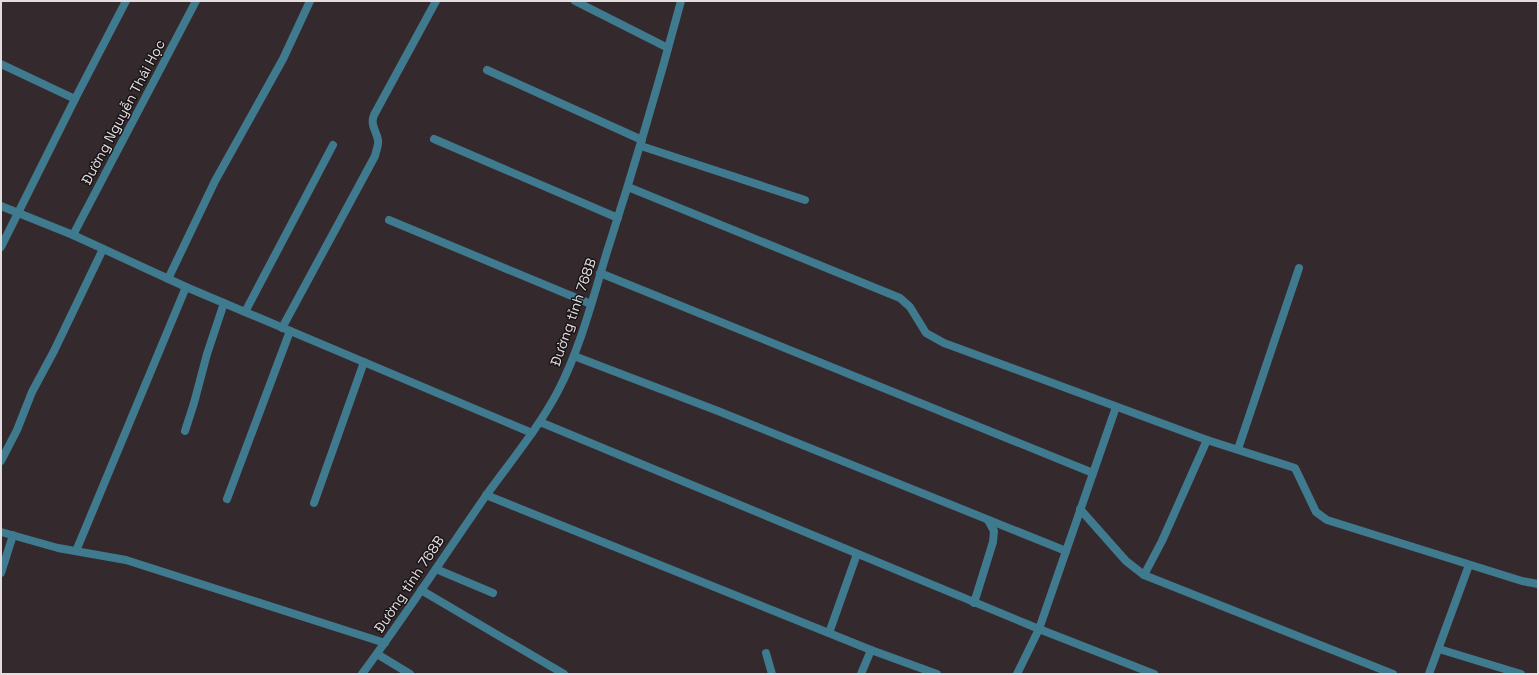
<svg xmlns="http://www.w3.org/2000/svg" width="1539" height="675" viewBox="0 0 1539 675" font-family="'Space Grotesk',sans-serif">
	<style>
		.lines { fill: none; stroke-linecap: round; stroke-linejoin: round }
		.minor { stroke: #3f7a8f; stroke-width: 8 }
		.tertiary { stroke: #3f7a8f; stroke-width: 8 }
		.labels { text-anchor: middle; dominant-baseline: central; stroke-width: 3; stroke-linejoin: round; paint-order: stroke }
		.street-label { font-size: 14px; fill: #e4dde0; stroke: #181416 }
	</style>
	<rect width="100%" height="100%" fill="#342a2e"/>
	<g class="lines">
		<g class="minor">
			<path d="M 575,1 L 668,48"/>
			<path d="M 1,64 L 75,99"/>
			<path d="M 487,70 L 642,140"/>
			<path d="M 434,139 L 618,218"/>
			<path d="M 641,146 L 805,200"/>
			<path d="M 628,187 L 900,298 L 910,307 L 926,333 L 944,343 L 1207,440 L 1295,468 L 1316,512 L 1327,520 L 1522,581 L 1538,584"/>
			<path d="M 389,220 L 591,304"/>
			<path d="M 1,247 L 75,99 L 126,1"/>
			<path d="M 600,273 L 1093,473"/>
			<path d="M 168,279 L 215,181 L 283,59 L 310,1"/>
			<path d="M 245,312 L 333,145"/>
			<path d="M 282,328 L 375,156 C 376,151 379,144 378,140 C 376,130 370,125 374,115 L 436,1"/>
			<path d="M 574,356 L 718,411 L 1066,551"/>
			<path d="M 540,422 L 1039,629 L 1154,674"/>
			<path d="M 185,431 L 194,403 L 207,354 L 224,303"/>
			<path d="M 1238,449 L 1299,268"/>
			<path d="M 1,461 L 17,430 L 32,392 L 54,351 L 103,249"/>
			<path d="M 486,495 L 871,650 L 937,674"/>
			<path d="M 227,499 L 290,331"/>
			<path d="M 314,503 L 364,362"/>
			<path d="M 1080,509 L 1126,561 L 1144,575 L 1162,541 L 1207,440"/>
			<path d="M 1,532 L 58,548 L 126,560 L 385,643"/>
			<path d="M 76,551 L 186,287"/>
			<path d="M 436,569 L 493,593"/>
			<path d="M 1,573 L 13,535"/>
			<path d="M 1144,575 L 1393,674"/>
			<path d="M 421,590 L 564,674"/>
			<path d="M 974,603 L 993,542 L 994,531 L 988,520"/>
			<path d="M 829,633 L 857,554"/>
			<path d="M 1439,649 L 1521,674"/>
			<path d="M 766,653 L 772,674"/>
			<path d="M 377,654 L 410,674"/>
			<path d="M 861,674 L 871,650"/>
			<path d="M 1017,674 L 1039,629 L 1116,407"/>
			<path d="M 1429,674 L 1469,565"/>
		</g>
		<g class="tertiary">
			<path d="M 1,206 L 73,235 L 186,287 L 532,433"/>
			<path d="M 73,235 L 196,1"/>
			<path d="M 362,674 C 405,616 444,556 485,497 C 510,462 538,429 558,391 C 580,349 592,301 606,255 C 633,171 658,87 681,1"/>
		</g>
	</g>
	<g class="labels">
		<g class="street-label">
			<text transform="translate(123 112) rotate(-62)">Đường Nguyễn Thái Học</text>
			<text transform="translate(573 312) rotate(-71)">Đường tỉnh 768B</text>
			<text transform="translate(409 584) rotate(-56)">Đường tỉnh 768B</text>
		</g>
	</g>
	<rect width="1539" height="675" fill="none" stroke="#e4dde0" stroke-width="4"/>
</svg>
